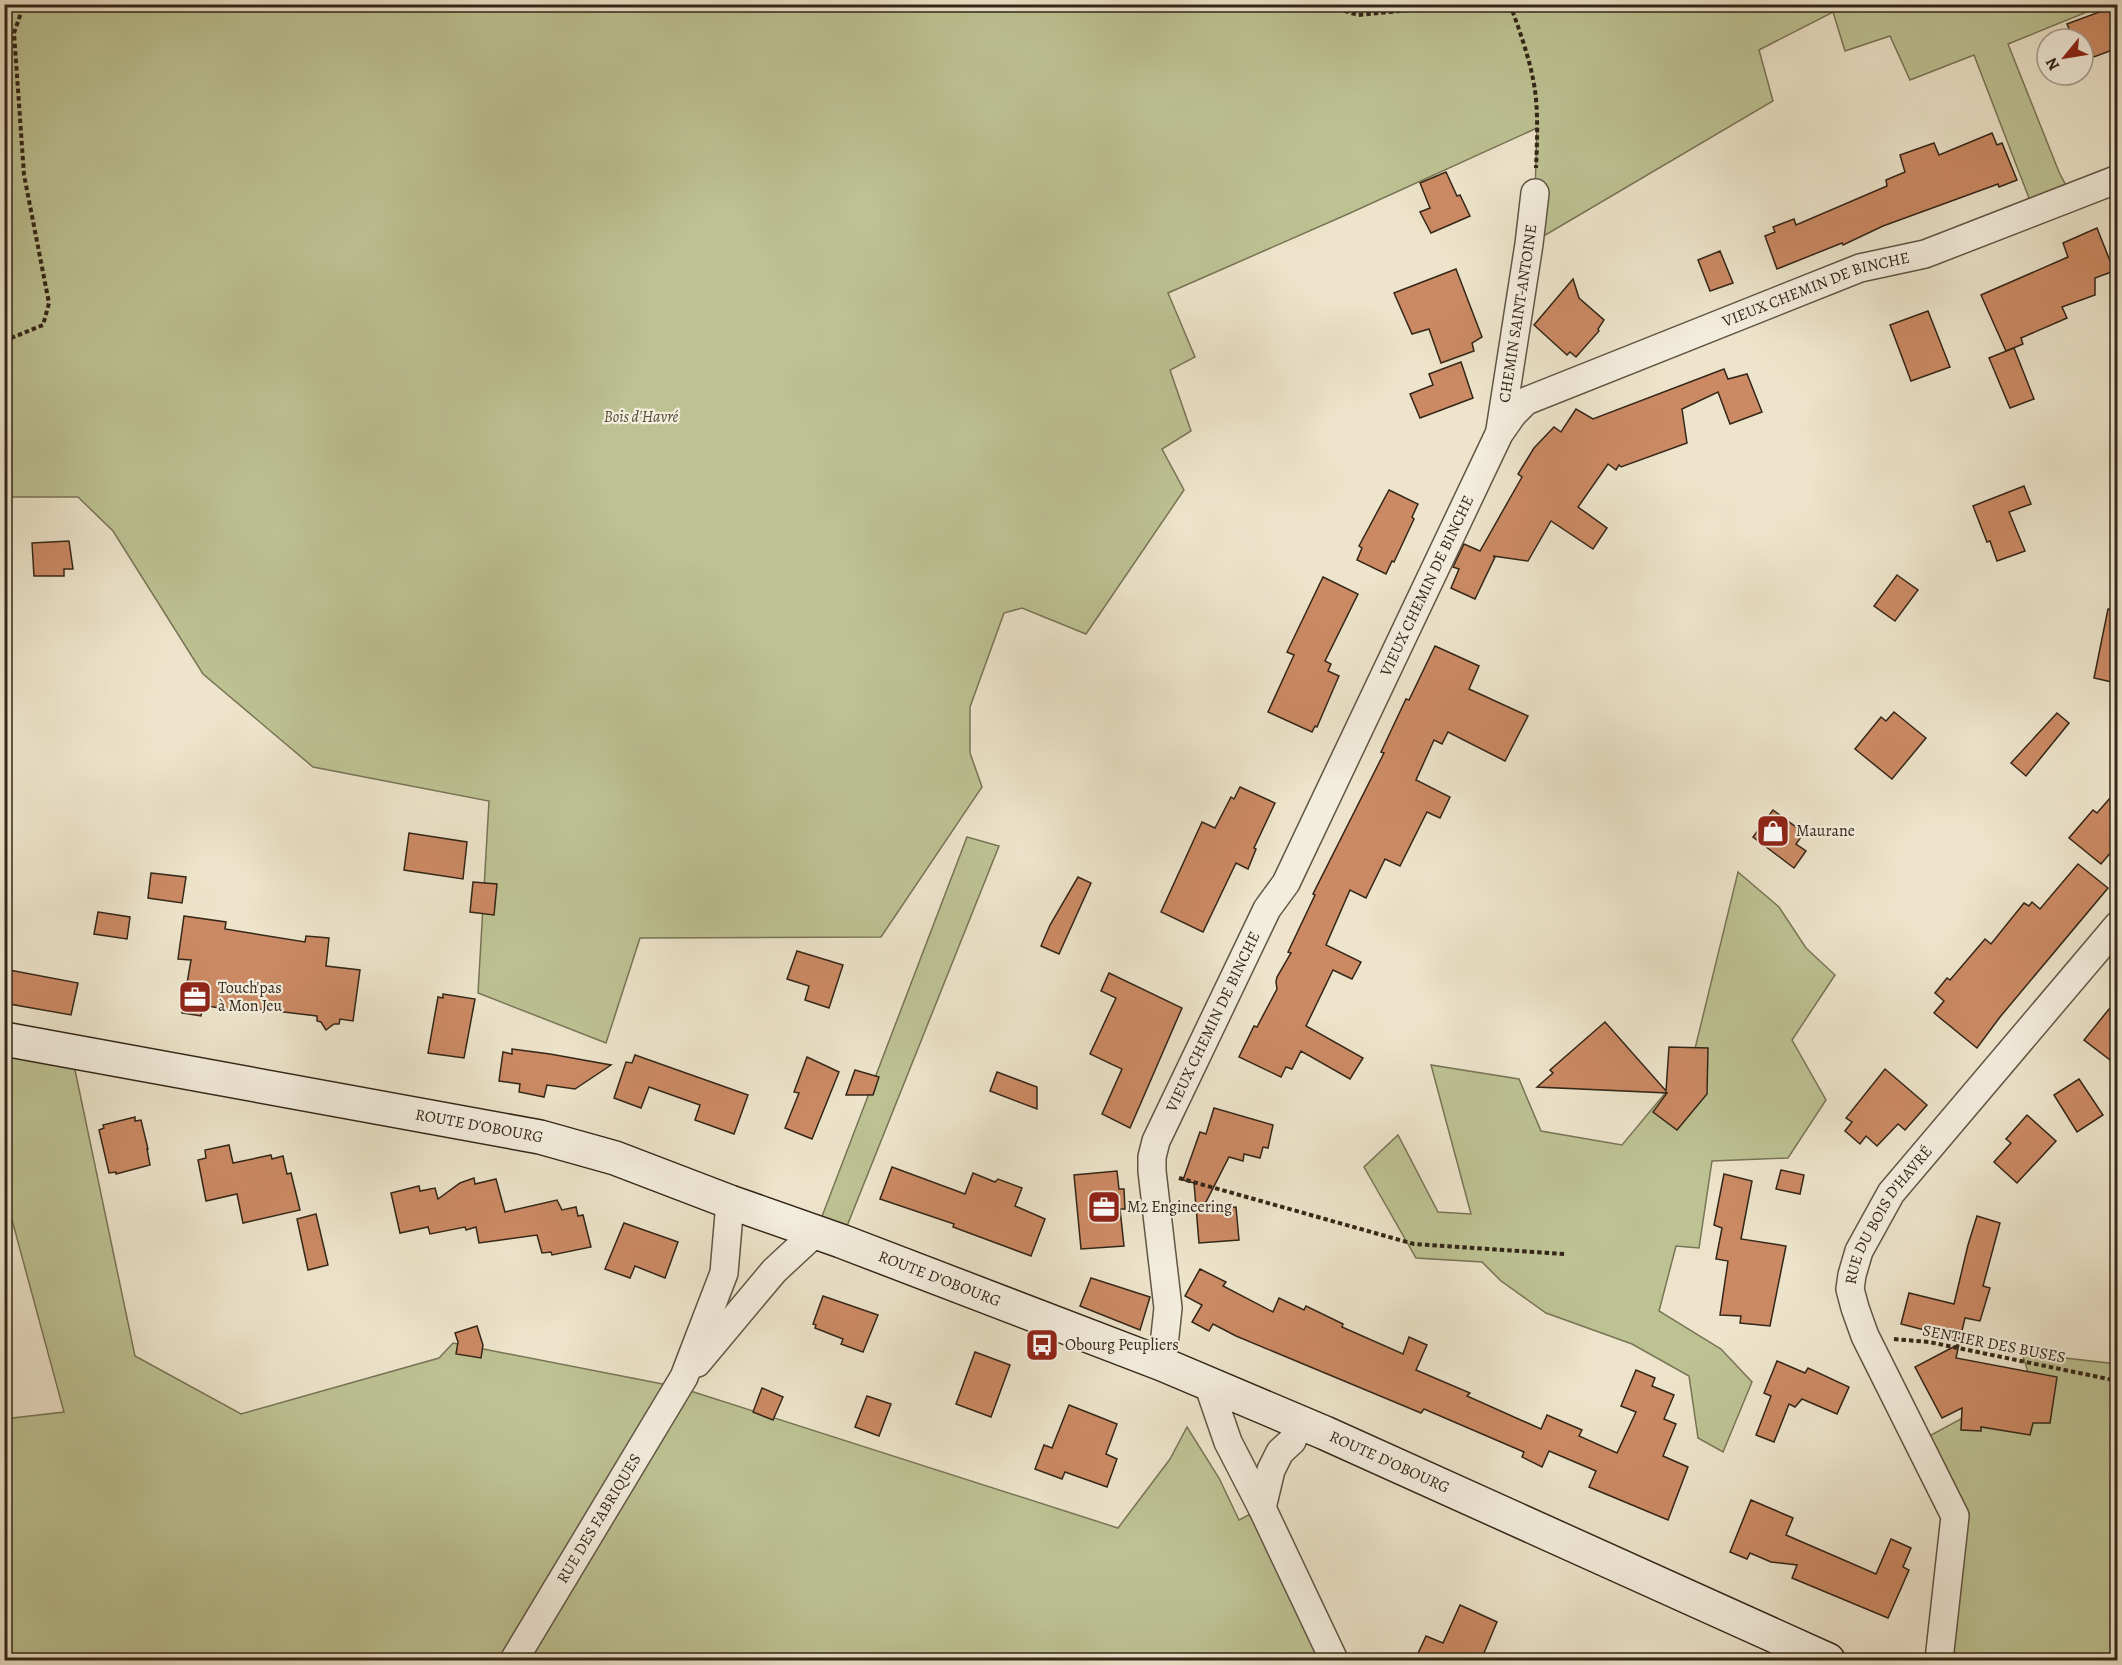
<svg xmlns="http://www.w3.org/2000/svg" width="2122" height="1665" viewBox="0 0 2122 1665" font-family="Alegreya,serif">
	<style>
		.green { fill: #bdc293; stroke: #787456; stroke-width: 1.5 }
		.building { fill: #cb8a64; stroke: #342618; stroke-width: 1.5 }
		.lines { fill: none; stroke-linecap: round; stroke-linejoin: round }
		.minor-casing { stroke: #625645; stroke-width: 30 }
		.secondary-casing { stroke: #342618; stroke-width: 36 }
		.path { stroke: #342618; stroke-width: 4; stroke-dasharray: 4.5 3; stroke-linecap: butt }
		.minor { stroke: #f3eddd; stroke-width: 27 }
		.secondary { stroke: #f3eddd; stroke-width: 33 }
		.labels { text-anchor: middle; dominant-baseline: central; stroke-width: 4.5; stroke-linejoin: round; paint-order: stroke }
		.street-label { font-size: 16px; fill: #342618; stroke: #f3eddd }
		.park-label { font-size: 16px; font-style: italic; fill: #564d37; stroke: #f3eddd }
		.poi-label { font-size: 16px; fill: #342618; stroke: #f3eddd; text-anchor: start }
	</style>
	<rect width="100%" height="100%" fill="#ede4cb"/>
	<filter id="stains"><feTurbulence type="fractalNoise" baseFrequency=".00333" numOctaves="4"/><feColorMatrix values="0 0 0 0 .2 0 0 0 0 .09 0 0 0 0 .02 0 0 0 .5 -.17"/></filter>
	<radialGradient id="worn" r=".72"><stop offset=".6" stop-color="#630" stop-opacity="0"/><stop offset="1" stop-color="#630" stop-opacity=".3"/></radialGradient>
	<g class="green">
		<path d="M 5,5 L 2104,5 L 2008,44 L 2059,172 L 2072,197 L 2034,211 L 1974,55 L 1910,80 L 1890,36 L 1845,51 L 1833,12 L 1759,50 L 1773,101 L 1542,237 L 1535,193 L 1537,128 L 1348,214 L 1168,293 L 1195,357 L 1170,370 L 1191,431 L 1162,449 L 1184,490 L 1086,634 L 1022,608 L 1004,613 L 970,707 L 970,753 L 982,787 L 881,937 L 640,938 L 606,1043 L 478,993 L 489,801 L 313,767 L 203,674 L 113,531 L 78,497 L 5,497 Z"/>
		<path d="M 967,837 L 999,846 L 841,1241 L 816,1232 Z"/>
		<path d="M 1738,872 L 1779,907 L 1806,948 L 1835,975 L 1792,1040 L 1826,1100 L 1788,1158 L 1712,1161 L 1699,1248 L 1676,1246 L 1659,1311 L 1721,1349 L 1752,1382 L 1723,1452 L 1698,1438 L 1689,1376 L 1632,1344 L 1546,1313 L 1501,1281 L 1482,1262 L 1416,1258 L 1364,1167 L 1398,1135 L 1438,1212 L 1471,1214 L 1431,1065 L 1519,1079 L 1541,1131 L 1622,1145 L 1692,1061 Z"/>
		<path d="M 5,1039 L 71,1051 L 135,1356 L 241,1414 L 439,1358 L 453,1343 L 678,1387 L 1118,1528 L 1170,1459 L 1187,1427 L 1219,1478 L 1239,1520 L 1262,1508 L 1334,1660 L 5,1660 L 4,1419 L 64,1412 L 5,1194 Z"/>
		<path d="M 2022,1353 L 2117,1364 L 2117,1660 L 1939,1660 L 1955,1516 L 1918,1442 L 1985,1406 L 2041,1415 Z"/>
	</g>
	<g class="building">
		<path d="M 2118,5 L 2118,48 L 2083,61 L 2083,39 L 2073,39 L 2067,24 Z"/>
		<path d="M 1992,133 L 1997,145 L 2002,143 L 2017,180 L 1999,187 L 1998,184 L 1883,226 L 1843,245 L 1842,243 L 1777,269 L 1765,236 L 1775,232 L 1773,227 L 1794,219 L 1796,225 L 1887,186 L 1886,180 L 1905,172 L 1900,155 L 1934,143 L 1939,155 Z"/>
		<path d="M 1446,172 L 1457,196 L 1460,195 L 1470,216 L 1431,233 L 1420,212 L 1430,208 L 1420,183 Z"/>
		<path d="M 2097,228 L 2114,271 L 2095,278 L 2095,295 L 2062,307 L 2067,318 L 2021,338 L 2023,344 L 2006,351 L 1981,295 L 2068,257 L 2063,243 Z"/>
		<path d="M 1720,251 L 1733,283 L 1710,291 L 1698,260 Z"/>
		<path d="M 1456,269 L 1482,337 L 1472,343 L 1474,351 L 1441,363 L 1429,329 L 1412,334 L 1394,293 Z"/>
		<path d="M 1573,279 L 1579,298 L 1604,320 L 1598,329 L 1599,331 L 1576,357 L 1570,352 L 1567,355 L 1534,325 Z"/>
		<path d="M 1928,311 L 1950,367 L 1911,381 L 1890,325 Z"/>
		<path d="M 2014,348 L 2034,399 L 2010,408 L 1989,358 Z"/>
		<path d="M 1461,362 L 1473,398 L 1420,418 L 1410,394 L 1433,385 L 1429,374 Z"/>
		<path d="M 1724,369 L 1728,379 L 1747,374 L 1762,412 L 1730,424 L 1718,392 L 1682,409 L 1687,443 L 1621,467 L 1619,465 L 1616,470 L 1608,464 L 1578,507 L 1607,528 L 1593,549 L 1551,521 L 1528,561 L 1493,556 L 1495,557 L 1475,599 L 1451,588 L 1459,569 L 1453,567 L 1464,544 L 1480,551 L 1522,477 L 1518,474 L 1534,448 L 1554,427 L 1561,432 L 1576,409 L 1593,419 Z"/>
		<path d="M 2024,486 L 2031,504 L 2009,512 L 2025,551 L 1997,561 L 1990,541 L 1987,542 L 1973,506 Z"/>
		<path d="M 1389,490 L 1418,504 L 1412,517 L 1414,519 L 1394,562 L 1392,561 L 1386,574 L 1357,560 L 1362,548 L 1359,546 Z"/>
		<path d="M 69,541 L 73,569 L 64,569 L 64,576 L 34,576 L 32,543 Z"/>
		<path d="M 1897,575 L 1918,590 L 1895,621 L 1874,606 Z"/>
		<path d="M 1323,577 L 1358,594 L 1325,661 L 1331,664 L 1328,671 L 1339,676 L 1317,727 L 1315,726 L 1312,732 L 1268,712 L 1294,655 L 1287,652 Z"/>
		<path d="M 2108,609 L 2118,610 L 2118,658 L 2112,682 L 2094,678 Z"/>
		<path d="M 1435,646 L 1479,666 L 1469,689 L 1528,716 L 1505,761 L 1448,732 L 1442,744 L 1434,740 L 1416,780 L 1450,797 L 1440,818 L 1427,812 L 1400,866 L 1385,859 L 1366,898 L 1350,890 L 1326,945 L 1361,962 L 1352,979 L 1333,970 L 1306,1026 L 1363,1058 L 1350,1079 L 1301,1051 L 1292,1069 L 1286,1067 L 1281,1077 L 1239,1057 L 1254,1026 L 1257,1027 L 1277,989 L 1276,982 L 1277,977 L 1291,953 L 1288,952 L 1315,895 L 1313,894 L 1384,753 L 1381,752 L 1406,699 L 1409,700 Z"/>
		<path d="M 1894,712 L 1926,738 L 1892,779 L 1855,749 L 1881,717 L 1886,721 Z"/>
		<path d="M 2057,713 L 2069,723 L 2026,776 L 2011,763 Z"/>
		<path d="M 1240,787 L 1275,803 L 1254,848 L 1256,849 L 1248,869 L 1236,863 L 1203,932 L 1161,912 L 1202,822 L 1215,828 L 1231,797 L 1234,799 Z"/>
		<path d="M 2118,789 L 2118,844 L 2101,864 L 2069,838 L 2093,810 L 2097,813 Z"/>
		<path d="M 1773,810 L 1804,833 L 1796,844 L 1806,851 L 1794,868 L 1753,837 Z"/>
		<path d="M 409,833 L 467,842 L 463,879 L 404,870 Z"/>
		<path d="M 2078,864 L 2108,888 L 2000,1017 L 1977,1048 L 1934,1013 L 1944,1001 L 1935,993 L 1947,978 L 1950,980 L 1985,939 L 1991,944 L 2024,903 L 2029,906 L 2032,902 L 2040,909 Z"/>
		<path d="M 151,873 L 186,877 L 182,903 L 148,898 Z"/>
		<path d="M 1078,877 L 1091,883 L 1059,954 L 1041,946 L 1050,925 Z"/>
		<path d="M 473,882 L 497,884 L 494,915 L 470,912 Z"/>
		<path d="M 98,912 L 130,917 L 127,939 L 94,934 Z"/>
		<path d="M 184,916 L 226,922 L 225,929 L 305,942 L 306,936 L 329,938 L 326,966 L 360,970 L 353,1021 L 340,1019 L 339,1024 L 334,1024 L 326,1030 L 321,1022 L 317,1021 L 317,1016 L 241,1007 L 240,1012 L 203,1005 L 201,1016 L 182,1013 L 191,960 L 178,959 Z"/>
		<path d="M 797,951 L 843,965 L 829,1008 L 805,1000 L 809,986 L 787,979 Z"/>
		<path d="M 4,969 L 78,983 L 71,1015 L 4,1003 Z"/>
		<path d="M 1109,973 L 1182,1008 L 1130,1128 L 1102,1114 L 1122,1069 L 1090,1054 L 1116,998 L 1101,991 Z"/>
		<path d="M 443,994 L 475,999 L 464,1058 L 428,1053 L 438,997 L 443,998 Z"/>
		<path d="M 2118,998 L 2118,1066 L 2084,1040 Z"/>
		<path d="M 1605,1022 L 1666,1091 L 1669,1047 L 1708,1048 L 1707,1094 L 1677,1130 L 1653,1112 L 1667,1093 L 1537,1087 L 1553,1073 L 1550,1070 Z"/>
		<path d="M 512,1049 L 550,1054 L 611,1065 L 575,1089 L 547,1085 L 544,1097 L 519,1092 L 520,1084 L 499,1081 L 503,1052 L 512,1054 Z"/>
		<path d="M 635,1055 L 748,1095 L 734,1134 L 695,1120 L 700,1105 L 649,1087 L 641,1108 L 614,1098 L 626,1062 L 632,1063 Z"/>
		<path d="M 807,1057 L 839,1072 L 812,1139 L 785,1128 L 799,1093 L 794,1092 Z"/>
		<path d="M 1885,1069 L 1927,1105 L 1905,1130 L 1898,1124 L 1877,1146 L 1866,1136 L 1860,1144 L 1845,1131 L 1852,1122 L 1846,1118 Z"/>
		<path d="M 855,1070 L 879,1077 L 873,1095 L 846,1095 Z"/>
		<path d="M 997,1072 L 1037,1087 L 1037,1109 L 990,1091 Z"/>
		<path d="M 2079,1079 L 2103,1115 L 2077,1132 L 2054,1095 Z"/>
		<path d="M 1214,1108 L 1273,1125 L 1268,1148 L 1263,1147 L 1260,1158 L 1244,1154 L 1243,1161 L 1229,1157 L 1204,1206 L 1226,1204 L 1226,1208 L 1236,1207 L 1239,1240 L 1199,1243 L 1194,1183 L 1183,1180 L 1200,1132 L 1206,1134 Z"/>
		<path d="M 2027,1115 L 2056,1141 L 2017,1183 L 1994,1162 L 2011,1143 L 2006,1139 Z"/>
		<path d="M 135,1117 L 135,1121 L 141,1120 L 148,1149 L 147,1149 L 150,1165 L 116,1174 L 116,1172 L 109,1173 L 99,1130 L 104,1128 L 103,1125 Z"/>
		<path d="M 229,1145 L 233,1163 L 271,1155 L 272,1159 L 283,1156 L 287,1174 L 291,1173 L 300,1210 L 243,1223 L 237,1194 L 206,1201 L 198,1160 L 206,1158 L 205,1150 Z"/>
		<path d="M 892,1167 L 965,1194 L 973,1173 L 995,1182 L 998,1179 L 1022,1188 L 1015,1206 L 1045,1219 L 1031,1256 L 953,1227 L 954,1224 L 880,1199 Z"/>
		<path d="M 1781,1170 L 1804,1175 L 1800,1194 L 1776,1189 Z"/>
		<path d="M 1117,1171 L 1119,1189 L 1124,1189 L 1125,1209 L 1120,1209 L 1124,1246 L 1081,1249 L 1074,1175 Z"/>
		<path d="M 1724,1174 L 1752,1181 L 1741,1239 L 1786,1246 L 1770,1326 L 1740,1323 L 1741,1316 L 1720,1315 L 1728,1261 L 1716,1259 L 1722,1228 L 1714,1225 Z"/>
		<path d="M 474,1178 L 475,1184 L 496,1179 L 505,1212 L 557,1200 L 562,1210 L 576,1207 L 578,1216 L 583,1215 L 591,1247 L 552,1255 L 551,1252 L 542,1253 L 537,1235 L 479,1243 L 476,1227 L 466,1230 L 465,1227 L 430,1234 L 428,1227 L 400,1233 L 391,1193 L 419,1186 L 420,1191 L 435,1188 L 438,1199 L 460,1183 Z"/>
		<path d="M 316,1214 L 328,1265 L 308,1270 L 297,1219 Z"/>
		<path d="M 1977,1216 L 2000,1223 L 1983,1286 L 1990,1288 L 1980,1321 L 1965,1318 L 1960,1339 L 1901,1324 L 1909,1293 L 1954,1304 L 1968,1245 Z"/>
		<path d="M 624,1223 L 678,1242 L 665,1278 L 635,1266 L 630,1278 L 605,1269 Z"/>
		<path d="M 1200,1269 L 1226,1282 L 1223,1286 L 1273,1312 L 1279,1298 L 1304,1310 L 1306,1306 L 1343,1324 L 1342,1327 L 1403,1354 L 1409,1337 L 1427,1345 L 1416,1370 L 1470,1393 L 1467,1396 L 1541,1429 L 1547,1415 L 1582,1430 L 1579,1436 L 1617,1453 L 1636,1412 L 1621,1406 L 1636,1370 L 1655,1378 L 1652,1386 L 1674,1395 L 1664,1419 L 1676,1424 L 1663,1456 L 1688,1467 L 1668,1520 L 1589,1487 L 1596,1471 L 1549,1451 L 1542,1467 L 1522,1457 L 1524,1452 L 1424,1409 L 1421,1413 L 1236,1336 L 1213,1324 L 1209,1331 L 1192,1322 L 1202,1305 L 1185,1296 Z"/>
		<path d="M 1091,1278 L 1150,1297 L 1140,1330 L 1080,1306 Z"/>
		<path d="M 823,1296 L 878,1315 L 863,1352 L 841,1344 L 843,1339 L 815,1328 L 816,1325 L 813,1324 Z"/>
		<path d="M 477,1326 L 483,1345 L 481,1358 L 456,1354 L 458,1342 L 455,1333 Z"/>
		<path d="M 1959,1344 L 1956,1358 L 2057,1377 L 2050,1423 L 2033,1423 L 2030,1435 L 1981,1427 L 1981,1431 L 1961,1430 L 1962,1408 L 1942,1418 L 1915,1367 Z"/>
		<path d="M 975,1352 L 1010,1365 L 991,1417 L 956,1404 Z"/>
		<path d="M 1777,1361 L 1805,1373 L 1808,1368 L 1849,1387 L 1837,1414 L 1802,1399 L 1795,1407 L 1789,1404 L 1774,1442 L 1756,1435 L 1771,1396 L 1764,1393 Z"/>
		<path d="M 762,1388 L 783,1397 L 773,1420 L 753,1412 Z"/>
		<path d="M 867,1396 L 891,1404 L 879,1436 L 855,1427 Z"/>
		<path d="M 1069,1405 L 1117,1424 L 1106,1454 L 1117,1459 L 1107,1487 L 1065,1472 L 1062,1479 L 1035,1469 L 1044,1445 L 1052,1448 Z"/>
		<path d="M 1751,1500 L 1793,1518 L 1786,1535 L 1876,1574 L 1891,1539 L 1911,1548 L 1903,1567 L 1909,1570 L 1888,1618 L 1792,1578 L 1797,1565 L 1771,1562 L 1750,1553 L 1747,1559 L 1730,1552 Z"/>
		<path d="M 1460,1605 L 1497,1622 L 1481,1660 L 1415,1660 L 1426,1636 L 1443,1643 Z"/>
	</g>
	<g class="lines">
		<g class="minor-casing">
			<g id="minor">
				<path id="s1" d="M 1500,430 L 1529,244 L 1535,193"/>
				<path d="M 697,1363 L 774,1271 L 816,1232"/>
				<path id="s2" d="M 1162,1364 L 1168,1308 L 1152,1171 L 1152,1157 L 1156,1141 L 1267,909 L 1286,883 L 1499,434 L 1513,414 L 1526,401 L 1860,268 L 1925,254 L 2118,179"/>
				<path d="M 1208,1384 L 1228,1442 L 1262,1508 L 1334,1660"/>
				<path d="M 1262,1508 L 1271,1470 L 1280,1452 L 1292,1441 L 1300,1422"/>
				<path id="s3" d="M 514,1660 L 684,1377 L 724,1273 L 730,1202"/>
				<path id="s4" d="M 1939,1660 L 1955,1516 L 1865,1336 L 1855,1308 L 1850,1289 L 1852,1275 L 1859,1251 L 1891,1193 L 2118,925"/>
			</g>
		</g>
		<g class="secondary-casing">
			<g id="secondary">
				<path id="s5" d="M 4,1039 L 540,1137 L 615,1158 L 730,1202 L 841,1241 L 1162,1364 L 1325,1433 L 1828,1660"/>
			</g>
		</g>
		<g class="path">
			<path d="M 1323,4 L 1358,15 L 1474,4"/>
			<path d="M 1510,4 C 1521,35 1533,67 1536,99 C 1538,122 1537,145 1536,168"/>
			<path d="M 4,341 L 43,325 L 49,303 L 24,175 L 14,33 L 24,4"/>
			<path d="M 1179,1178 L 1414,1244 L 1565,1254"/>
			<path d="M 1894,1339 L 1929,1342 L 2118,1381"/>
		</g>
		<use href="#minor" class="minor"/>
		<use href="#secondary" class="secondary"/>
	</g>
	<defs>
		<g id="shop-square" transform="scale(1.725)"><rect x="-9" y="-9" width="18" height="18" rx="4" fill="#8f2418" stroke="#f3eddd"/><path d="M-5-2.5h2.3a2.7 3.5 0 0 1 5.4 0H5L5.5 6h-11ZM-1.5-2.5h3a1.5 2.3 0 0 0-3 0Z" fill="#fff"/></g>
		<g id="office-square" transform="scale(1.725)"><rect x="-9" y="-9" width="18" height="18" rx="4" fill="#8f2418" stroke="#f3eddd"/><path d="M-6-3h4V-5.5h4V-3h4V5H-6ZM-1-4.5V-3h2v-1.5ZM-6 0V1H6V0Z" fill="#fff"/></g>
		<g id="bus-square" transform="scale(1.725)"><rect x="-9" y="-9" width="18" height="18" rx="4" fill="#8f2418" stroke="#f3eddd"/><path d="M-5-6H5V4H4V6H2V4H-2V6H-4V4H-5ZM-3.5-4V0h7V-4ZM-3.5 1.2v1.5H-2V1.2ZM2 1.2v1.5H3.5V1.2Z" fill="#fff"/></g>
	</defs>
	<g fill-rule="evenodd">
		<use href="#shop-square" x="1773" y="831"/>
		<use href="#office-square" x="195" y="997"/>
		<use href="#office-square" x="1104" y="1207"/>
		<use href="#bus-square" x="1042" y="1345"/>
	</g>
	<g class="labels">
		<g class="street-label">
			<text stroke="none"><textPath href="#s2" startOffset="1365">VIEUX CHEMIN DE BINCHE</textPath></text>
			<text stroke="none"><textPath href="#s1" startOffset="118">CHEMIN SAINT-ANTOINE</textPath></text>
			<text stroke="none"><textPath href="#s2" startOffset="843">VIEUX CHEMIN DE BINCHE</textPath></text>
			<text stroke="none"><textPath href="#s2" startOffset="357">VIEUX CHEMIN DE BINCHE</textPath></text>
			<text stroke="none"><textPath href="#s5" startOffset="483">ROUTE D'OBOURG</textPath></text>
			<text stroke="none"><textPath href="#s4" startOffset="480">RUE DU BOIS D'HAVRÉ</textPath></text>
			<text stroke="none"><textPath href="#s5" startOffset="969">ROUTE D'OBOURG</textPath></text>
			<text transform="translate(1994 1344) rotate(11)">SENTIER DES BUSES</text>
			<text stroke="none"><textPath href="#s5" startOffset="1455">ROUTE D'OBOURG</textPath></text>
			<text stroke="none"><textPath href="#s3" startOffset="165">RUE DES FABRIQUES</textPath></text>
		</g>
		<g class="park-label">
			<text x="641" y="417">Bois d'Havré</text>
		</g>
		<g class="poi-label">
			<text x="1796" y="831">Maurane</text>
			<text x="218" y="988">Touch'pas<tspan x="218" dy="18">à Mon Jeu</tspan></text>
			<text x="1127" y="1207">M2 Engineering</text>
			<text x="1065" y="1345">Obourg Peupliers</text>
		</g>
	</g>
	<rect width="2122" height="1665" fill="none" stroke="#ede4cb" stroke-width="24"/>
	<rect x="6" y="6" width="2110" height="1653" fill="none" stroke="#342618" stroke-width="3"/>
	<rect x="12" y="12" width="2098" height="1641" fill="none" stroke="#342618" stroke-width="1.5"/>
	<g transform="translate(2065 57) rotate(240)"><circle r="28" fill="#f3eddd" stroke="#a79d8e" stroke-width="1.5"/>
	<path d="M0-4.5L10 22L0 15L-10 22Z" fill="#8f2418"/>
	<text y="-9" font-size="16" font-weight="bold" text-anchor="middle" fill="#342618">N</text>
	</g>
	<rect width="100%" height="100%" filter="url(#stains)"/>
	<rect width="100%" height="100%" fill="url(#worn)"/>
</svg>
